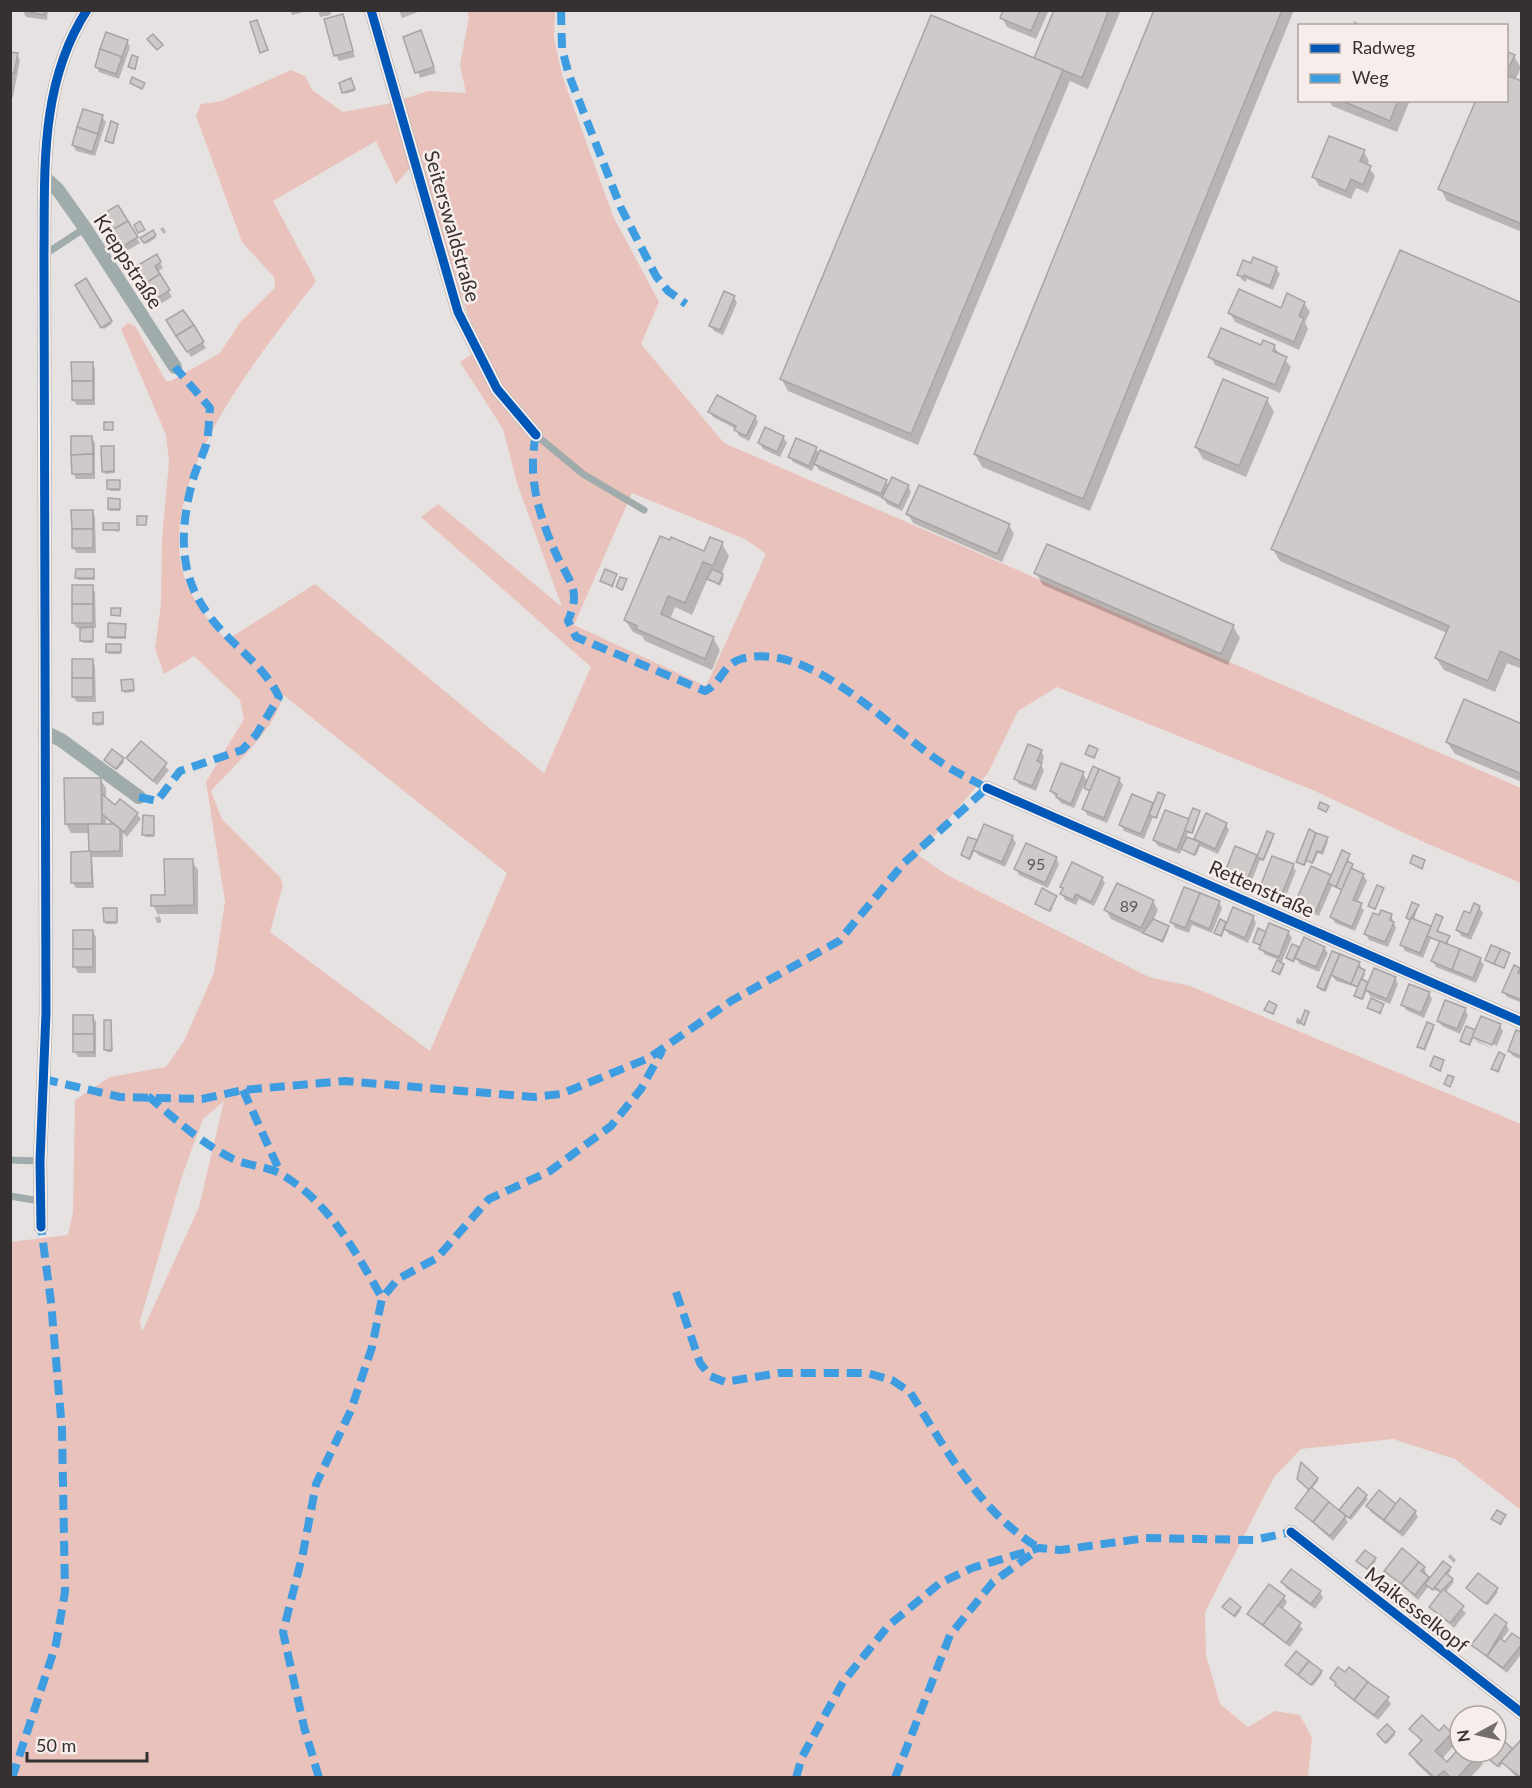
<svg xmlns="http://www.w3.org/2000/svg" width="1532" height="1788" viewBox="0 0 1532 1788" font-family="Lato,sans-serif">
	<style>
		.green { fill: #e9c2bc; fill-rule: evenodd }
		.shadow { fill: #0003; fill-rule: evenodd }
		.building { fill: #cdcac9; stroke: #a8a4a4; stroke-width: 1.5 }
		.lines { fill: none; stroke-linecap: round; stroke-linejoin: round }
		.service { stroke: #a0abab; stroke-width: 7 }
		.minor { stroke: #a0abab; stroke-width: 14 }
		.quiet { stroke: #3e9de1; stroke-width: 8; stroke-dasharray: 15 8; stroke-linecap: butt }
		.cycleway-casing { stroke: #f7eeec; stroke-width: 13 }
		.cycleway { stroke: #0057b8; stroke-width: 9 }
		.labels { text-anchor: middle; dominant-baseline: central; stroke-width: 5; stroke-linejoin: round; paint-order: stroke }
		.number-label { font-size: 16px; fill: #5b5857 }
		.street-label { font-size: 20px; fill: #343130; stroke: #f7eeec }
	</style>
	<rect width="100%" height="100%" fill="#e7e2e2"/>
	<path class="green" d="M 467,11 L 555,11 L 554,38 L 562,75 L 613,216 L 659,302 L 641,344 L 724,443 L 1521,788 L 1521,883 L 1428,844 L 1315,791 L 1057,687 L 1018,711 L 988,773 L 918,855 L 947,875 L 1149,977 L 1190,986 L 1521,1124 L 1521,1510 L 1455,1459 L 1393,1439 L 1301,1449 L 1274,1477 L 1205,1612 L 1206,1655 L 1220,1704 L 1248,1727 L 1275,1711 L 1300,1715 L 1312,1738 L 1308,1777 L 11,1777 L 10,1242 L 68,1235 L 73,1212 L 75,1100 L 110,1077 L 166,1067 L 184,1041 L 214,973 L 225,902 L 206,782 L 244,719 L 240,700 L 194,656 L 164,674 L 155,648 L 161,604 L 162,539 L 169,462 L 166,435 L 121,329 L 128,323 L 135,326 L 166,381 L 171,381 L 220,353 L 241,321 L 275,288 L 274,277 L 242,242 L 196,116 L 201,104 L 222,101 L 291,70 L 305,76 L 312,90 L 343,112 L 392,103 L 428,91 L 466,93 L 460,65 L 469,17 ZM 376,141 L 396,184 L 411,167 L 481,348 L 460,362 L 503,429 L 517,483 L 562,607 L 438,504 L 421,517 L 591,667 L 544,773 L 315,584 L 227,640 C 209,622 189,597 183,572 C 157,476 262,353 316,281 L 273,201 ZM 632,493 L 745,539 L 766,554 L 706,686 L 574,625 ZM 282,694 L 507,873 L 430,1051 L 270,932 L 283,885 L 280,877 L 222,819 L 211,791 C 231,768 282,723 282,694 ZM 224,1101 L 199,1207 L 142,1332 L 140,1321 L 181,1179 L 203,1119 Z"/>
	<g class="shadow">
		<path d="M 22,10 L 48,10 L 47,20 L 26,17 Z"/>
		<path d="M 290,10 L 301,10 L 301,13 L 292,15 Z"/>
		<path d="M 318,10 L 330,10 L 331,15 L 320,17 Z"/>
		<path d="M 399,10 L 417,10 L 418,12 L 402,18 Z"/>
		<path d="M 1005,10 L 1049,10 L 1036,39 L 1007,27 L 1002,18 Z"/>
		<path d="M 1056,10 L 1121,10 L 1088,89 L 1070,81 L 918,445 L 788,391 L 781,378 L 1035,60 Z"/>
		<path d="M 1156,10 L 1294,10 L 1090,511 L 982,467 L 975,454 Z"/>
		<path d="M 342,15 L 355,57 L 339,61 L 336,55 Z"/>
		<path d="M 1354,21 L 1365,26 L 1353,26 Z"/>
		<path d="M 405,38 L 424,38 L 436,73 L 420,78 Z"/>
		<path d="M 127,41 L 130,47 L 119,79 L 99,72 L 96,66 Z"/>
		<path d="M 10,53 L 17,54 L 20,60 L 13,97 L 10,97 Z"/>
		<path d="M 1506,53 L 1514,56 L 1521,68 L 1515,80 L 1522,83 L 1522,232 L 1447,201 L 1440,188 L 1506,100 Z"/>
		<path d="M 137,58 L 136,70 L 131,69 L 130,67 Z"/>
		<path d="M 352,82 L 355,91 L 345,94 L 344,92 Z"/>
		<path d="M 1329,100 L 1410,100 L 1397,132 L 1332,106 Z"/>
		<path d="M 102,117 L 106,122 L 95,156 L 76,151 L 73,145 Z"/>
		<path d="M 117,125 L 114,144 L 108,143 L 107,140 Z"/>
		<path d="M 1364,152 L 1369,161 L 1367,165 L 1375,176 L 1368,193 L 1356,188 L 1351,199 L 1319,186 L 1314,177 Z"/>
		<path d="M 117,207 L 140,243 L 125,252 L 103,216 Z"/>
		<path d="M 163,227 L 166,232 L 164,234 L 160,229 Z"/>
		<path d="M 153,232 L 156,238 L 146,244 L 142,238 Z"/>
		<path d="M 156,256 L 163,268 L 157,272 L 172,297 L 157,306 L 135,269 Z"/>
		<path d="M 1276,268 L 1280,274 L 1273,290 L 1247,279 L 1246,282 L 1242,280 L 1239,275 Z"/>
		<path d="M 85,280 L 112,324 L 104,329 L 77,285 Z"/>
		<path d="M 734,297 L 737,303 L 723,335 L 714,331 L 711,326 Z"/>
		<path d="M 1304,303 L 1310,312 L 1305,322 L 1308,329 L 1299,350 L 1235,322 L 1230,313 L 1281,310 Z"/>
		<path d="M 1522,304 L 1522,669 L 1507,663 L 1495,692 L 1444,670 L 1436,658 L 1447,633 L 1280,561 L 1272,548 Z"/>
		<path d="M 183,312 L 206,348 L 191,357 L 168,321 Z"/>
		<path d="M 1274,347 L 1291,367 L 1280,393 L 1215,365 L 1210,356 Z"/>
		<path d="M 92,363 L 95,369 L 95,405 L 77,405 L 73,400 Z"/>
		<path d="M 1267,399 L 1274,412 L 1246,477 L 1203,459 L 1196,447 Z"/>
		<path d="M 710,412 L 755,417 L 758,422 L 749,441 L 739,436 L 736,429 L 713,417 Z"/>
		<path d="M 91,437 L 95,443 L 95,479 L 76,479 L 73,473 Z"/>
		<path d="M 783,437 L 787,443 L 780,457 L 763,449 L 760,443 Z"/>
		<path d="M 816,448 L 820,455 L 886,481 L 889,486 L 908,486 L 911,492 L 902,511 L 887,504 L 884,499 L 819,470 L 815,464 L 812,471 L 793,462 L 790,457 Z"/>
		<path d="M 114,449 L 115,473 L 105,474 L 104,471 Z"/>
		<path d="M 119,482 L 120,491 L 110,491 L 109,489 Z"/>
		<path d="M 119,500 L 120,511 L 110,511 L 109,509 Z"/>
		<path d="M 92,511 L 95,517 L 96,553 L 77,553 L 73,548 Z"/>
		<path d="M 908,514 L 1009,525 L 1014,534 L 1002,562 L 913,523 Z"/>
		<path d="M 118,524 L 119,532 L 104,529 Z"/>
		<path d="M 722,544 L 729,556 L 721,575 L 724,578 L 720,586 L 708,578 L 692,615 L 675,607 L 670,619 L 713,638 L 720,650 L 712,670 L 645,641 L 642,636 L 633,632 L 625,620 L 705,553 Z"/>
		<path d="M 93,571 L 95,580 L 78,580 L 77,578 Z"/>
		<path d="M 1036,573 L 1233,626 L 1240,638 L 1228,665 L 1043,585 Z"/>
		<path d="M 616,576 L 613,588 L 602,581 Z"/>
		<path d="M 626,581 L 623,591 L 619,589 L 618,587 Z"/>
		<path d="M 92,587 L 95,592 L 96,628 L 92,628 L 93,643 L 83,643 L 81,628 L 77,628 L 73,623 Z"/>
		<path d="M 125,625 L 126,639 L 111,639 L 110,636 Z"/>
		<path d="M 120,645 L 121,654 L 109,654 L 107,652 Z"/>
		<path d="M 92,660 L 95,666 L 96,702 L 77,702 L 73,697 Z"/>
		<path d="M 133,681 L 134,692 L 124,693 L 123,690 Z"/>
		<path d="M 102,714 L 104,725 L 96,726 L 94,723 Z"/>
		<path d="M 1522,726 L 1522,782 L 1455,754 L 1447,742 Z"/>
		<path d="M 141,743 L 169,770 L 157,785 L 128,759 Z"/>
		<path d="M 1097,750 L 1095,759 L 1086,754 Z"/>
		<path d="M 1041,751 L 1044,757 L 1041,765 L 1044,770 L 1036,791 L 1019,784 L 1016,779 Z"/>
		<path d="M 123,759 L 124,762 L 117,770 L 107,762 Z"/>
		<path d="M 1083,774 L 1088,782 L 1119,779 L 1123,785 L 1107,823 L 1087,815 L 1084,809 L 1091,792 L 1084,785 L 1074,808 L 1061,803 L 1051,791 Z"/>
		<path d="M 100,779 L 106,788 L 106,799 L 115,807 L 137,814 L 141,819 L 127,837 L 123,833 L 123,857 L 92,857 L 94,888 L 76,888 L 73,883 L 72,854 L 91,853 L 90,833 L 71,833 L 66,824 ZM 106,819 L 113,825 L 106,825 Z"/>
		<path d="M 1164,796 L 1157,819 L 1153,817 L 1144,839 L 1124,831 L 1121,825 L 1152,804 L 1154,807 Z"/>
		<path d="M 1199,813 L 1193,834 L 1188,833 L 1186,838 L 1198,843 L 1196,839 L 1226,824 L 1229,830 L 1218,854 L 1200,846 L 1196,856 L 1182,848 L 1180,854 L 1158,846 L 1154,840 Z"/>
		<path d="M 153,817 L 154,837 L 145,837 L 144,834 Z"/>
		<path d="M 1309,831 L 1328,841 L 1323,855 L 1318,853 L 1313,864 L 1307,861 L 1305,866 L 1297,861 Z"/>
		<path d="M 1268,833 L 1274,837 L 1264,861 L 1260,860 L 1250,885 L 1230,877 L 1227,872 L 1256,856 L 1258,858 Z"/>
		<path d="M 1012,837 L 1016,843 L 1005,867 L 978,855 L 975,850 L 970,860 L 962,855 L 969,839 L 978,842 Z"/>
		<path d="M 1349,855 L 1348,863 L 1352,865 L 1352,870 L 1363,875 L 1367,881 L 1357,903 L 1364,910 L 1355,931 L 1335,923 L 1332,917 L 1343,891 L 1332,886 L 1319,916 L 1300,908 L 1297,902 L 1312,868 L 1332,877 Z"/>
		<path d="M 1056,858 L 1059,864 L 1048,888 L 1019,875 L 1016,869 Z"/>
		<path d="M 192,861 L 198,870 L 198,914 L 158,914 L 161,919 L 161,923 L 157,923 L 155,917 L 159,917 L 153,905 L 166,897 Z"/>
		<path d="M 1424,861 L 1423,870 L 1412,863 Z"/>
		<path d="M 1292,865 L 1296,871 L 1284,901 L 1264,893 L 1261,887 Z"/>
		<path d="M 1102,878 L 1105,883 L 1094,906 L 1079,899 L 1076,905 L 1065,900 L 1062,894 L 1062,887 Z"/>
		<path d="M 1185,889 L 1219,902 L 1222,908 L 1212,933 L 1192,925 L 1189,933 L 1175,928 L 1172,922 Z"/>
		<path d="M 1383,889 L 1376,910 L 1371,908 L 1370,906 Z"/>
		<path d="M 1056,897 L 1051,912 L 1036,904 Z"/>
		<path d="M 1153,901 L 1158,910 L 1153,921 L 1169,929 L 1163,943 L 1111,919 L 1106,910 Z"/>
		<path d="M 1418,906 L 1414,921 L 1431,930 L 1442,918 L 1438,933 L 1449,937 L 1447,946 L 1480,959 L 1484,965 L 1476,983 L 1436,967 L 1433,961 L 1441,942 L 1431,938 L 1423,958 L 1405,951 L 1402,945 L 1412,920 L 1408,918 Z"/>
		<path d="M 1479,907 L 1483,913 L 1471,940 L 1461,936 L 1458,930 Z"/>
		<path d="M 116,909 L 117,924 L 106,924 L 105,922 Z"/>
		<path d="M 1391,916 L 1396,928 L 1388,947 L 1369,940 L 1366,934 Z"/>
		<path d="M 1253,917 L 1256,923 L 1248,943 L 1229,934 L 1225,929 L 1222,937 L 1216,933 L 1220,921 L 1227,924 Z"/>
		<path d="M 93,932 L 96,937 L 96,973 L 78,973 L 75,967 Z"/>
		<path d="M 1288,932 L 1292,938 L 1281,964 L 1284,967 L 1280,976 L 1274,971 L 1279,960 L 1264,954 L 1261,946 L 1255,942 L 1266,933 Z"/>
		<path d="M 1293,945 L 1300,949 L 1324,948 L 1328,953 L 1319,972 L 1300,964 L 1296,958 L 1294,963 L 1289,960 Z"/>
		<path d="M 1509,954 L 1505,969 L 1486,960 Z"/>
		<path d="M 1339,955 L 1359,963 L 1365,974 L 1362,981 L 1369,984 L 1395,978 L 1398,984 L 1390,1004 L 1370,996 L 1367,990 L 1363,1000 L 1357,998 L 1359,988 L 1336,981 L 1332,975 L 1326,992 L 1320,990 L 1319,987 Z"/>
		<path d="M 1519,969 L 1522,974 L 1522,1003 L 1507,997 L 1504,992 Z"/>
		<path d="M 1429,993 L 1432,999 L 1424,1018 L 1406,1010 L 1403,1004 Z"/>
		<path d="M 1383,1005 L 1381,1015 L 1369,1008 Z"/>
		<path d="M 1276,1006 L 1274,1015 L 1266,1010 Z"/>
		<path d="M 1465,1010 L 1468,1015 L 1460,1034 L 1442,1026 L 1438,1021 Z"/>
		<path d="M 1308,1013 L 1305,1026 L 1300,1021 L 1299,1025 L 1296,1023 L 1297,1017 L 1302,1022 Z"/>
		<path d="M 93,1017 L 96,1022 L 96,1057 L 78,1057 L 75,1052 Z"/>
		<path d="M 111,1022 L 112,1052 L 107,1052 L 105,1050 Z"/>
		<path d="M 1433,1026 L 1434,1028 L 1425,1051 L 1419,1047 Z"/>
		<path d="M 1500,1026 L 1503,1031 L 1497,1046 L 1476,1037 L 1476,1040 L 1496,1050 L 1477,1042 L 1474,1037 L 1470,1046 L 1462,1041 L 1474,1031 Z"/>
		<path d="M 1522,1034 L 1522,1060 L 1513,1056 L 1509,1051 Z"/>
		<path d="M 1504,1056 L 1499,1073 L 1494,1071 L 1493,1068 Z"/>
		<path d="M 1443,1062 L 1441,1072 L 1431,1066 Z"/>
		<path d="M 1317,1479 L 1318,1481 L 1311,1490 L 1344,1516 L 1348,1522 L 1333,1541 L 1296,1508 L 1310,1491 L 1300,1481 Z"/>
		<path d="M 1358,1490 L 1368,1499 L 1351,1520 L 1341,1511 Z"/>
		<path d="M 1397,1506 L 1415,1512 L 1418,1517 L 1403,1537 L 1371,1512 L 1368,1507 Z"/>
		<path d="M 1505,1517 L 1501,1526 L 1493,1519 Z"/>
		<path d="M 1450,1554 L 1456,1560 L 1454,1563 L 1448,1557 Z"/>
		<path d="M 1375,1559 L 1376,1561 L 1369,1571 L 1358,1561 Z"/>
		<path d="M 1424,1568 L 1430,1581 L 1450,1568 L 1451,1570 L 1447,1576 L 1454,1582 L 1445,1593 L 1466,1613 L 1454,1628 L 1431,1607 L 1442,1593 L 1428,1587 L 1418,1600 L 1386,1571 Z"/>
		<path d="M 1478,1575 L 1498,1592 L 1488,1605 L 1468,1588 Z"/>
		<path d="M 1283,1582 L 1320,1592 L 1323,1598 L 1315,1609 L 1286,1588 Z"/>
		<path d="M 1284,1597 L 1287,1602 L 1282,1610 L 1303,1629 L 1290,1647 L 1253,1619 L 1249,1614 Z"/>
		<path d="M 1224,1607 L 1240,1608 L 1241,1610 L 1235,1618 Z"/>
		<path d="M 1506,1624 L 1509,1630 L 1501,1641 L 1505,1644 L 1522,1642 L 1522,1653 L 1507,1673 L 1477,1650 L 1473,1645 Z"/>
		<path d="M 1289,1667 L 1321,1672 L 1322,1674 L 1313,1686 Z"/>
		<path d="M 1345,1674 L 1387,1698 L 1391,1704 L 1378,1720 L 1340,1690 L 1332,1678 Z"/>
		<path d="M 1387,1726 L 1395,1735 L 1387,1744 L 1380,1737 Z"/>
		<path d="M 1411,1729 L 1451,1734 L 1456,1743 L 1442,1759 L 1447,1764 L 1460,1750 L 1460,1752 L 1475,1752 L 1483,1764 L 1470,1778 L 1432,1778 L 1416,1763 L 1411,1754 L 1422,1743 Z"/>
		<path d="M 1499,1739 L 1522,1778 L 1517,1778 L 1503,1763 L 1499,1768 L 1486,1756 L 1487,1752 L 1496,1752 Z"/>
	</g>
	<g class="building">
		<path d="M 21,10 L 45,10 L 44,15 Z"/>
		<path d="M 1003,10 L 1040,10 L 1031,31 L 1000,18 Z"/>
		<path d="M 1054,10 L 1109,10 L 1082,78 L 1034,58 Z"/>
		<path d="M 1154,10 L 1282,10 L 1083,499 L 974,454 Z"/>
		<path d="M 343,14 L 353,51 L 334,56 L 324,19 Z"/>
		<path d="M 931,15 L 1063,70 L 911,434 L 780,379 Z"/>
		<path d="M 257,20 L 268,50 L 260,53 L 250,22 Z"/>
		<path d="M 421,30 L 434,67 L 415,73 L 403,37 Z"/>
		<path d="M 106,32 L 128,40 L 122,57 L 100,49 Z"/>
		<path d="M 153,34 L 163,45 L 157,50 L 147,39 Z"/>
		<path d="M 100,49 L 122,57 L 116,74 L 95,67 Z"/>
		<path d="M 1506,51 L 1515,55 L 1506,73 Z"/>
		<path d="M 10,52 L 18,53 L 14,73 L 10,72 Z"/>
		<path d="M 132,55 L 138,57 L 135,69 L 128,67 Z"/>
		<path d="M 1506,75 L 1522,81 L 1522,224 L 1438,189 L 1476,100 L 1506,100 Z"/>
		<path d="M 132,77 L 145,83 L 142,89 L 130,83 Z"/>
		<path d="M 351,78 L 355,89 L 342,93 L 339,83 Z"/>
		<path d="M 1340,100 L 1398,100 L 1390,121 Z"/>
		<path d="M 83,109 L 103,115 L 98,134 L 77,127 Z"/>
		<path d="M 111,121 L 118,124 L 113,143 L 105,141 Z"/>
		<path d="M 77,127 L 98,134 L 92,152 L 72,145 Z"/>
		<path d="M 1329,136 L 1365,150 L 1360,161 L 1371,166 L 1363,185 L 1351,179 L 1346,191 L 1312,177 Z"/>
		<path d="M 118,205 L 128,221 L 110,231 L 101,215 Z"/>
		<path d="M 128,221 L 138,237 L 120,248 L 110,231 Z"/>
		<path d="M 140,221 L 145,230 L 138,233 L 134,225 Z"/>
		<path d="M 153,230 L 156,235 L 144,243 L 140,238 Z"/>
		<path d="M 1400,250 L 1522,303 L 1522,661 L 1500,651 L 1488,681 L 1435,658 L 1449,626 L 1271,549 Z"/>
		<path d="M 157,254 L 161,262 L 155,266 L 160,274 L 143,285 L 133,268 Z"/>
		<path d="M 1253,257 L 1277,267 L 1270,286 L 1244,275 L 1243,277 L 1237,275 L 1243,260 L 1251,263 Z"/>
		<path d="M 160,274 L 170,290 L 153,301 L 143,285 Z"/>
		<path d="M 86,278 L 112,321 L 101,328 L 75,285 Z"/>
		<path d="M 1239,289 L 1281,308 L 1287,293 L 1305,302 L 1299,316 L 1304,318 L 1294,342 L 1228,313 Z"/>
		<path d="M 724,291 L 735,296 L 720,330 L 709,326 Z"/>
		<path d="M 183,310 L 194,325 L 176,336 L 166,320 Z"/>
		<path d="M 194,325 L 204,342 L 187,352 L 176,336 Z"/>
		<path d="M 1221,328 L 1261,345 L 1263,340 L 1275,345 L 1273,351 L 1287,357 L 1275,385 L 1208,357 Z"/>
		<path d="M 71,362 L 93,362 L 93,381 L 72,381 Z"/>
		<path d="M 1223,379 L 1268,398 L 1239,466 L 1195,447 Z"/>
		<rect x="72" y="381" width="21" height="19"/>
		<path d="M 717,395 L 756,416 L 746,436 L 734,430 L 736,426 L 708,412 Z"/>
		<rect x="104" y="422" width="9" height="8"/>
		<path d="M 765,427 L 784,436 L 777,452 L 758,443 Z"/>
		<path d="M 71,436 L 92,436 L 93,454 L 71,455 Z"/>
		<path d="M 796,438 L 817,447 L 809,466 L 788,457 Z"/>
		<path d="M 101,446 L 114,446 L 114,471 L 102,472 Z"/>
		<path d="M 820,450 L 887,480 L 881,494 L 814,464 Z"/>
		<path d="M 93,454 L 93,474 L 72,474 L 71,455 Z"/>
		<path d="M 892,477 L 909,485 L 899,506 L 882,498 Z"/>
		<rect x="107" y="480" width="13" height="9"/>
		<path d="M 919,485 L 1010,524 L 997,554 L 906,514 Z"/>
		<path d="M 108,498 L 120,499 L 120,509 L 108,509 Z"/>
		<path d="M 71,510 L 93,510 L 93,529 L 72,529 Z"/>
		<path d="M 137,516 L 147,516 L 146,525 L 137,525 Z"/>
		<rect x="103" y="523" width="16" height="7"/>
		<rect x="72" y="529" width="21" height="19"/>
		<path d="M 660,536 L 670,540 L 671,537 L 704,551 L 710,537 L 723,542 L 713,566 L 703,562 L 685,603 L 668,596 L 661,614 L 714,637 L 705,659 L 636,629 L 637,626 L 624,620 Z"/>
		<path d="M 1047,544 L 1234,625 L 1221,654 L 1034,573 Z"/>
		<path d="M 76,569 L 94,569 L 94,578 L 75,578 Z"/>
		<path d="M 605,569 L 617,574 L 612,586 L 600,581 Z"/>
		<path d="M 712,569 L 723,574 L 719,584 L 707,579 Z"/>
		<path d="M 620,577 L 627,579 L 622,590 L 616,587 Z"/>
		<rect x="72" y="585" width="21" height="19"/>
		<rect x="72" y="604" width="21" height="19"/>
		<path d="M 111,608 L 121,608 L 120,616 L 111,615 Z"/>
		<path d="M 108,623 L 126,624 L 125,637 L 108,637 Z"/>
		<path d="M 93,627 L 93,641 L 80,641 L 80,628 Z"/>
		<rect x="106" y="644" width="15" height="8"/>
		<rect x="72" y="659" width="21" height="19"/>
		<rect x="72" y="678" width="21" height="19"/>
		<path d="M 133,679 L 134,690 L 122,691 L 121,680 Z"/>
		<path d="M 1464,699 L 1522,724 L 1522,774 L 1446,742 Z"/>
		<path d="M 103,712 L 103,723 L 93,724 L 93,713 Z"/>
		<path d="M 141,741 L 167,763 L 153,781 L 126,758 Z"/>
		<path d="M 1028,744 L 1042,750 L 1037,761 L 1042,763 L 1032,786 L 1014,779 Z"/>
		<path d="M 1089,745 L 1098,749 L 1094,758 L 1085,754 Z"/>
		<path d="M 112,749 L 124,758 L 116,769 L 104,760 Z"/>
		<path d="M 1061,763 L 1084,772 L 1071,804 L 1056,797 L 1057,794 L 1050,791 Z"/>
		<path d="M 1093,766 L 1099,769 L 1090,791 L 1084,788 Z"/>
		<path d="M 1099,769 L 1120,778 L 1104,818 L 1082,809 Z"/>
		<path d="M 64,778 L 101,778 L 102,824 L 65,824 Z"/>
		<path d="M 1158,792 L 1165,795 L 1156,818 L 1149,815 Z"/>
		<path d="M 102,794 L 115,805 L 120,799 L 138,813 L 124,832 L 102,814 Z"/>
		<path d="M 1132,794 L 1153,803 L 1141,834 L 1119,825 Z"/>
		<path d="M 1320,802 L 1329,806 L 1326,812 L 1318,808 Z"/>
		<path d="M 1193,808 L 1200,811 L 1192,833 L 1184,830 Z"/>
		<path d="M 1165,810 L 1189,819 L 1177,850 L 1153,840 Z"/>
		<path d="M 1206,813 L 1227,823 L 1215,849 L 1194,839 Z"/>
		<path d="M 143,815 L 154,816 L 154,835 L 142,835 Z"/>
		<path d="M 88,824 L 114,824 L 120,829 L 120,851 L 89,852 Z"/>
		<path d="M 984,824 L 1013,836 L 1002,862 L 973,850 Z"/>
		<path d="M 1309,829 L 1316,833 L 1304,865 L 1296,862 Z"/>
		<path d="M 1267,831 L 1274,834 L 1263,860 L 1257,857 Z"/>
		<path d="M 1316,833 L 1328,837 L 1321,853 L 1317,851 L 1312,863 L 1306,860 Z"/>
		<path d="M 968,837 L 977,840 L 969,859 L 961,855 Z"/>
		<path d="M 1187,837 L 1200,842 L 1194,855 L 1181,849 Z"/>
		<path d="M 1026,843 L 1057,857 L 1045,883 L 1014,869 Z"/>
		<path d="M 1235,846 L 1257,855 L 1247,880 L 1225,872 Z"/>
		<path d="M 1342,850 L 1350,854 L 1336,887 L 1328,883 Z"/>
		<path d="M 91,851 L 92,883 L 71,883 L 71,852 Z"/>
		<path d="M 1413,855 L 1425,860 L 1422,869 L 1410,863 Z"/>
		<path d="M 1272,856 L 1294,864 L 1281,896 L 1260,887 Z"/>
		<path d="M 164,859 L 193,859 L 194,905 L 151,906 L 151,895 L 165,895 Z"/>
		<path d="M 1347,861 L 1353,864 L 1342,890 L 1336,887 Z"/>
		<path d="M 1072,862 L 1103,877 L 1091,902 L 1076,894 L 1073,900 L 1060,894 L 1063,888 L 1060,887 Z"/>
		<path d="M 1311,866 L 1331,875 L 1316,911 L 1295,903 Z"/>
		<path d="M 1351,868 L 1364,874 L 1353,900 L 1362,903 L 1352,927 L 1330,917 Z"/>
		<path d="M 1117,883 L 1154,900 L 1141,928 L 1104,910 Z"/>
		<path d="M 1377,885 L 1384,888 L 1375,909 L 1368,906 Z"/>
		<path d="M 1184,887 L 1200,893 L 1185,928 L 1170,922 Z"/>
		<path d="M 1042,888 L 1057,896 L 1049,911 L 1035,904 Z"/>
		<path d="M 1200,893 L 1220,901 L 1209,929 L 1189,920 Z"/>
		<path d="M 1412,902 L 1419,905 L 1410,920 L 1406,918 Z"/>
		<path d="M 1474,903 L 1480,906 L 1468,935 L 1456,930 L 1464,911 L 1470,913 Z"/>
		<path d="M 1233,907 L 1254,916 L 1245,938 L 1224,929 Z"/>
		<path d="M 103,908 L 117,908 L 117,922 L 104,922 Z"/>
		<path d="M 1381,910 L 1392,914 L 1390,920 L 1394,922 L 1385,942 L 1364,934 L 1373,913 L 1379,915 Z"/>
		<path d="M 1436,914 L 1443,917 L 1437,931 L 1450,936 L 1446,944 L 1427,936 Z"/>
		<path d="M 1411,918 L 1431,926 L 1420,953 L 1400,945 Z"/>
		<path d="M 1153,919 L 1169,926 L 1162,941 L 1143,933 Z"/>
		<path d="M 1220,919 L 1226,922 L 1221,936 L 1214,933 Z"/>
		<path d="M 1269,923 L 1289,931 L 1279,957 L 1259,949 Z"/>
		<path d="M 1258,928 L 1266,932 L 1260,945 L 1253,942 Z"/>
		<rect x="73" y="930" width="20" height="19"/>
		<path d="M 1304,937 L 1325,947 L 1316,967 L 1295,958 Z"/>
		<path d="M 1440,941 L 1460,949 L 1452,970 L 1431,961 Z"/>
		<path d="M 1292,944 L 1299,947 L 1293,961 L 1286,958 Z"/>
		<path d="M 1491,945 L 1501,949 L 1494,964 L 1485,960 Z"/>
		<rect x="73" y="949" width="20" height="18"/>
		<path d="M 1460,949 L 1481,958 L 1473,978 L 1452,970 Z"/>
		<path d="M 1501,949 L 1510,953 L 1504,968 L 1494,964 Z"/>
		<path d="M 1332,951 L 1340,954 L 1324,990 L 1317,987 Z"/>
		<path d="M 1340,954 L 1360,962 L 1351,984 L 1331,975 Z"/>
		<path d="M 1277,960 L 1284,964 L 1279,974 L 1272,971 Z"/>
		<path d="M 1514,965 L 1520,968 L 1518,973 L 1522,975 L 1522,1000 L 1502,992 Z"/>
		<path d="M 1358,967 L 1365,970 L 1358,987 L 1351,984 Z"/>
		<path d="M 1374,968 L 1396,977 L 1387,999 L 1365,990 Z"/>
		<path d="M 1361,979 L 1368,982 L 1362,999 L 1354,996 Z"/>
		<path d="M 1409,984 L 1430,992 L 1421,1013 L 1401,1005 Z"/>
		<path d="M 1371,998 L 1384,1004 L 1380,1013 L 1367,1008 Z"/>
		<path d="M 1445,1000 L 1466,1008 L 1457,1029 L 1437,1021 Z"/>
		<path d="M 1269,1001 L 1277,1005 L 1273,1014 L 1264,1010 Z"/>
		<path d="M 1305,1010 L 1309,1012 L 1304,1025 L 1300,1023 Z"/>
		<path d="M 73,1015 L 93,1015 L 94,1034 L 73,1034 Z"/>
		<path d="M 1481,1016 L 1501,1024 L 1492,1045 L 1472,1037 Z"/>
		<path d="M 104,1020 L 111,1020 L 112,1050 L 104,1050 Z"/>
		<path d="M 1427,1022 L 1434,1025 L 1424,1049 L 1417,1047 Z"/>
		<path d="M 1466,1026 L 1475,1030 L 1469,1045 L 1460,1041 Z"/>
		<path d="M 1516,1030 L 1522,1032 L 1522,1057 L 1508,1051 Z"/>
		<rect x="73" y="1034" width="21" height="18"/>
		<path d="M 1499,1052 L 1505,1055 L 1498,1071 L 1491,1069 Z"/>
		<path d="M 1434,1056 L 1444,1060 L 1440,1071 L 1430,1066 Z"/>
		<path d="M 1448,1075 L 1454,1077 L 1450,1087 L 1444,1084 Z"/>
		<path d="M 1301,1462 L 1318,1478 L 1309,1490 L 1297,1479 Z"/>
		<path d="M 1311,1487 L 1329,1502 L 1313,1522 L 1295,1508 Z"/>
		<path d="M 1358,1487 L 1367,1495 L 1349,1518 L 1339,1510 Z"/>
		<path d="M 1379,1490 L 1396,1504 L 1384,1520 L 1366,1506 Z"/>
		<path d="M 1400,1498 L 1416,1511 L 1400,1532 L 1384,1520 Z"/>
		<path d="M 1329,1502 L 1346,1516 L 1330,1536 L 1313,1522 Z"/>
		<path d="M 1497,1510 L 1506,1515 L 1500,1524 L 1491,1519 Z"/>
		<path d="M 1402,1548 L 1419,1562 L 1401,1584 L 1384,1571 Z"/>
		<path d="M 1365,1550 L 1376,1558 L 1367,1569 L 1356,1561 Z"/>
		<path d="M 1443,1561 L 1451,1567 L 1433,1590 L 1425,1584 Z"/>
		<path d="M 1419,1562 L 1425,1567 L 1421,1571 L 1429,1577 L 1415,1595 L 1401,1584 Z"/>
		<path d="M 1291,1569 L 1321,1591 L 1311,1604 L 1281,1582 Z"/>
		<path d="M 1446,1573 L 1453,1579 L 1441,1592 L 1435,1587 Z"/>
		<path d="M 1478,1573 L 1498,1588 L 1486,1604 L 1466,1588 Z"/>
		<path d="M 1269,1584 L 1285,1596 L 1263,1625 L 1247,1614 Z"/>
		<path d="M 1443,1589 L 1464,1606 L 1450,1623 L 1429,1607 Z"/>
		<path d="M 1230,1598 L 1241,1607 L 1234,1616 L 1222,1607 Z"/>
		<path d="M 1278,1605 L 1301,1623 L 1286,1643 L 1263,1625 Z"/>
		<path d="M 1495,1614 L 1507,1623 L 1487,1656 L 1471,1645 Z"/>
		<path d="M 1512,1633 L 1522,1640 L 1522,1644 L 1503,1668 L 1487,1656 L 1500,1638 L 1505,1642 Z"/>
		<path d="M 1296,1651 L 1309,1661 L 1298,1675 L 1285,1665 Z"/>
		<path d="M 1309,1661 L 1322,1671 L 1311,1685 L 1298,1675 Z"/>
		<path d="M 1338,1667 L 1345,1672 L 1349,1667 L 1368,1682 L 1354,1700 L 1335,1685 L 1336,1683 L 1330,1678 Z"/>
		<path d="M 1368,1682 L 1389,1697 L 1374,1715 L 1354,1700 Z"/>
		<path d="M 1422,1715 L 1439,1731 L 1444,1725 L 1452,1733 L 1435,1751 L 1447,1762 L 1460,1747 L 1460,1752 L 1479,1754 L 1457,1778 L 1451,1778 L 1444,1771 L 1435,1778 L 1409,1754 L 1422,1740 L 1409,1729 Z"/>
		<path d="M 1387,1724 L 1395,1732 L 1385,1743 L 1377,1734 Z"/>
		<path d="M 1499,1737 L 1513,1749 L 1497,1766 L 1483,1754 L 1496,1752 L 1496,1740 Z"/>
		<path d="M 1520,1741 L 1522,1742 L 1522,1778 L 1501,1762 Z"/>
	</g>
	<g class="lines">
		<g class="service">
			<path d="M 44,255 L 85,228"/>
			<path d="M 536,435 L 583,474 L 644,510"/>
			<path d="M 10,1160 L 40,1161"/>
			<path d="M 10,1196 L 40,1201"/>
		</g>
		<g class="minor">
			<path d="M 371,10 L 458,312 L 497,389 L 536,435"/>
			<path d="M 46,179 L 58,190 L 85,228 L 175,367"/>
			<path d="M 45,732 L 61,740 L 139,797"/>
			<path d="M 987,788 L 1522,1022"/>
			<path d="M 41,1227 L 40,1161 L 46,1013 L 44,255 C 45,171 39,84 87,10"/>
			<path d="M 1291,1532 L 1522,1713"/>
		</g>
		<g class="quiet">
			<path d="M 561,10 L 562,49 L 569,75 L 621,208 L 656,276 L 668,291 L 686,304"/>
			<path d="M 139,797 L 157,801 L 180,771 L 242,750 L 256,735 L 279,697 C 264,664 229,644 208,614 C 178,574 180,530 192,483 C 195,470 202,458 206,445 C 209,433 209,420 210,408 L 175,367"/>
			<path d="M 43,1079 L 120,1097 L 202,1099 L 243,1090 L 345,1081 L 534,1097 L 561,1094 L 649,1058 L 731,1001 L 839,941 L 904,863 L 987,788 C 971,779 954,772 939,761 C 887,726 809,640 741,659 C 723,664 721,684 705,691 L 576,637 L 568,621 C 572,611 576,600 573,589 C 570,578 562,567 557,556 C 539,517 527,477 536,435"/>
			<path d="M 243,1090 L 281,1174"/>
			<path d="M 148,1096 C 175,1119 201,1143 233,1159 C 248,1166 267,1166 281,1174 C 328,1201 356,1252 382,1298"/>
			<path d="M 676,1292 L 700,1363 L 710,1376 L 725,1382 L 779,1373 L 867,1373 L 892,1380 L 910,1392 C 946,1450 980,1512 1039,1548"/>
			<path d="M 12,1778 L 56,1644 L 65,1592 L 62,1429 L 51,1302 L 41,1227"/>
			<path d="M 319,1778 L 304,1727 L 283,1632 L 303,1553 L 316,1484 L 351,1410 L 372,1347 L 382,1298 L 398,1279 L 437,1258 L 489,1199 L 550,1171 L 611,1126 L 641,1089 L 662,1051"/>
			<path d="M 796,1778 L 802,1757 L 843,1682 L 888,1626 L 940,1583 L 972,1568 L 1039,1548 L 1061,1550 L 1146,1538 L 1254,1540 L 1291,1532"/>
			<path d="M 895,1778 L 950,1635 L 993,1582 L 1032,1554"/>
		</g>
		<g class="cycleway-casing">
			<g id="cycleway">
				<path d="M 371,10 L 458,312 L 497,389 L 536,435"/>
				<path d="M 987,788 L 1522,1022"/>
				<path d="M 41,1227 L 40,1161 L 46,1013 L 44,255 C 45,171 39,84 87,10"/>
				<path d="M 1291,1532 L 1522,1713"/>
			</g>
		</g>
		<use href="#cycleway" class="cycleway"/>
	</g>
	<g class="labels">
		<g class="number-label">
			<text x="1036" y="863">95</text>
			<text x="1129" y="905">89</text>
		</g>
		<g class="street-label">
			<text transform="translate(453 226) rotate(74)">Seiterswaldstraße</text>
			<text transform="translate(129 261) rotate(57)">Kreppstraße</text>
			<text transform="translate(1262 888) rotate(24)">Rettenstraße</text>
			<text transform="translate(1417 1609) rotate(38)">Maikesselkopf</text>
		</g>
	</g>
	<rect width="1532" height="1788" fill="none" stroke="#343130" stroke-width="24"/>
	<rect x="1298" y="24" width="210" height="78" fill="#f7eeec" stroke="#a9a2a1" stroke-width="1.5"/>
	<rect x="1310" y="44" width="30" height="9" fill="#0057b8" stroke="#a9a2a1" stroke-width="1.5"/>
	<text x="1352" y="54" font-size="18" fill="#343130">Radweg</text>
	<rect x="1310" y="74" width="30" height="9" fill="#3e9de1" stroke="#a9a2a1" stroke-width="1.5"/>
	<text x="1352" y="84" font-size="18" fill="#343130">Weg</text>
	<g transform="translate(1478 1734) rotate(262)"><circle r="28" fill="#f7eeec" stroke="#a9a2a1" stroke-width="1.5"/>
	<path d="M0-4.5L10 22L0 15L-10 22Z" fill="#736f6e"/>
	<text y="-9" font-size="16" font-weight="bold" text-anchor="middle" fill="#343130">N</text>
	</g>
	<path d="M27 1752v9h120v-9" fill="none" stroke="#343130" stroke-width="3"/>
	<text x="36" y="1752" font-size="18" fill="#343130" stroke="#f7eeec" stroke-width="4.5" paint-order="stroke">50 m</text>
</svg>
